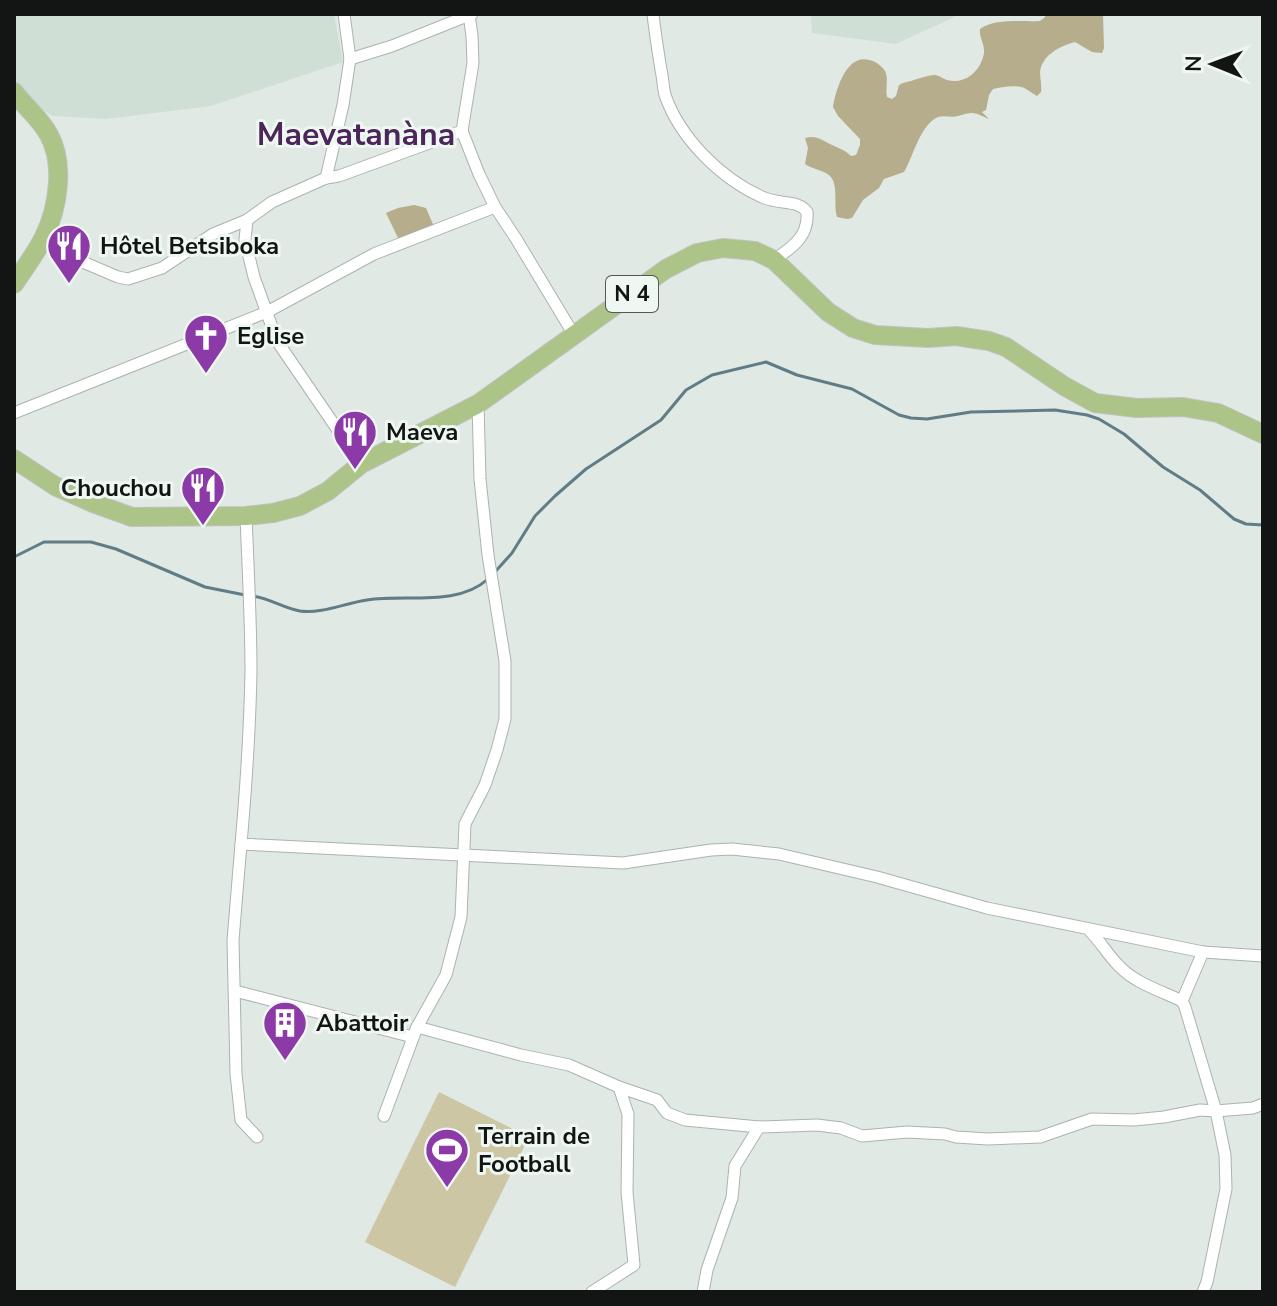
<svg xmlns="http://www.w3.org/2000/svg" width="1277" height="1306" viewBox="0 0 1277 1306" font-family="'Nunito Sans',sans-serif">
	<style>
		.built { fill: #cfdfd6 }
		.green { fill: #cdc6a5 }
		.forest { fill: #b5ad8b }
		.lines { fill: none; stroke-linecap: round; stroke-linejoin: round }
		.stream { stroke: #607d87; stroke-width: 3 }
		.minor-casing { stroke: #abb3ae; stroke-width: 13 }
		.primary-casing { stroke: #c1c2c2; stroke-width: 20 }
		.minor { stroke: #fff; stroke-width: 11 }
		.primary { stroke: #acc488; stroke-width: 18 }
		.labels { text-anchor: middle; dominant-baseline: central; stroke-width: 6; stroke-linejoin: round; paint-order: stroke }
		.shield { fill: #eef7f1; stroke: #545956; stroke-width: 2 }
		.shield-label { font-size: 22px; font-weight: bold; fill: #121513 }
		.poi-label { font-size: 24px; font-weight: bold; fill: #121513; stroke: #eef7f1; text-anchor: start }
		.district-label { font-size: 32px; font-weight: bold; fill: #4c255a; stroke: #eef7f1 }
	</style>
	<rect width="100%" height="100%" fill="#e1e9e4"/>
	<g class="built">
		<path d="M 14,14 L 334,14 L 343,62 L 211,106 L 106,119 L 52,116 L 39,107 L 14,98 Z"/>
		<path d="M 811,14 L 961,14 L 896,44 L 812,33 Z"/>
	</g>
	<path class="green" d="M 439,1092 L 529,1137 L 455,1287 L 365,1242 Z"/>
	<g class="forest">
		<path d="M 1047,14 L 1103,14 L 1104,48 L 1102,53 L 1092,52 L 1075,42 C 1060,46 1042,55 1040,72 C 1040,79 1042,85 1041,92 L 1037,96 C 1033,94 1030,91 1026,89 C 1017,84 1002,87 993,89 L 989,95 L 986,110 L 982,112 L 989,119 C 974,112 973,111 958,116 C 952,118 945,115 938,117 C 920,125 913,157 904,172 L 884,179 L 879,188 L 863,200 L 852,218 L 847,219 L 837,217 C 833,205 839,185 830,176 C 824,170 812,169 805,164 L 808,148 L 805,138 C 817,135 821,140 832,145 C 840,149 844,149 851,156 L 856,155 L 860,145 L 860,139 L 838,116 L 833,107 C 836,90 846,54 869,60 C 875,61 881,65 885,71 C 889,79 885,88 887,97 L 892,99 L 896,96 L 899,85 L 903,83 C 913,81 927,75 935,75 C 941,76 941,78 947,80 C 965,85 981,71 984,53 C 985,44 979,38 980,29 C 996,18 1021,22 1040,21 L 1044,18 Z"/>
		<path d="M 414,205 L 426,208 L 435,229 L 400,242 L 386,213 L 398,208 Z"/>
	</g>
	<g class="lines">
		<g class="stream">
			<path d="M 14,557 L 44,542 L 91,542 L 116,549 L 205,587 L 245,595"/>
			<path d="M 494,573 L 512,553 L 535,516 L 555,496 L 586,469 L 661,420 L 686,390 L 712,375 L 766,362 L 797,375 L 852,389 L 899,415 L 911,418 L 927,419 L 971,412 L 1055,410 L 1087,415 L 1099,419 L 1124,434 L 1163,467 L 1200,490 L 1234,519 L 1246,524 L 1263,525"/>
			<path d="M 252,596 C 269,598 283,608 300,611 C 322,614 345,603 367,600 C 406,594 457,607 488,579"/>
		</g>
		<g class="minor-casing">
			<g id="minor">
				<path d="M 653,14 C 655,33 658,51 661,70 C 663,78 663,87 665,95 C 680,138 720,178 762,197 C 778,205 798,199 807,212 C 809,236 793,247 774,260"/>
				<path d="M 350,59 L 392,46 L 472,14"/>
				<path d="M 462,131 L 479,174 L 495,207 L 515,237 L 574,335"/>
				<path d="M 326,178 L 343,105 L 350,59 L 344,14"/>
				<path d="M 247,220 L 245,240 L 254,277 L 277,341 L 361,464"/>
				<path d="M 44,237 L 78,260 L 118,277 L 128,279 L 162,268 L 213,234 L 247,220 L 272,202 L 326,178 L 339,176 L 462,131 L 473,63 L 472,36 L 469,14"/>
				<path d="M 14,413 L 267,312 L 374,254 L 495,207"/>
				<path d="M 246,516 C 248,568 251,619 251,671 C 250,729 246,787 241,844 L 623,863 L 711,850 L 732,849 L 779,854 L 877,877 L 987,908 L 1203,952 L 1263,956"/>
				<path d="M 241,844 L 233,940 L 236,1074 L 241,1120 L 257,1137"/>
				<path d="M 1089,930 C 1100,941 1108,955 1119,966 C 1135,983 1161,991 1182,1001 L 1185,1007 L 1216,1111 L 1225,1155 L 1226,1189 L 1207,1282 L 1203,1292"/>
				<path d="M 235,991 L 413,1037"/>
				<path d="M 1182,1001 L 1203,952"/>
				<path d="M 417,1027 L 521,1055 L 569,1065 L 619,1087 L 628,1114 L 627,1192 L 634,1265 L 592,1292"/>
				<path d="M 619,1087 L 657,1100 L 667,1113 L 685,1120 L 759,1127 L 817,1125 L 841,1128 L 862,1136 L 907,1132 L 945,1134 L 956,1137 L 988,1139 L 1040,1137 L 1092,1119 L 1134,1120 L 1164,1117 L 1200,1110 L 1216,1111 L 1253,1108 L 1263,1104"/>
				<path d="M 384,1116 L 417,1027 L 446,975 L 461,917 L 465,824 L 485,785 L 497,750 L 505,719 L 505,661 L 488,555 L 480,479 L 478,404"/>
				<path d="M 703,1292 L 707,1270 L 732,1198 L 735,1166 L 759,1127"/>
			</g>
		</g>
		<g class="primary-casing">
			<g id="primary">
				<path d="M 14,92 C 25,107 40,118 49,135 C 65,164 58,208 44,237 C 36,253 24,269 14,284"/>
				<path d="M 14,459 L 55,486 L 93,503 L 132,517 L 246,516 L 273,513 L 300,506 L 328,491 L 361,464 L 478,404 L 666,269 L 697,253 L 723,248 L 755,251 L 774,260 L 828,312 L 853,328 L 875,335 L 928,338 L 956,336 L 989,341 L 1006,347 L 1064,386 L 1095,403 L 1137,408 L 1183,407 L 1218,413 L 1263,434"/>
			</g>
		</g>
		<use href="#minor" class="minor"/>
		<use href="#primary" class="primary"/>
	</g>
	<defs>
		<g id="restaurant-pin" transform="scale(2.3)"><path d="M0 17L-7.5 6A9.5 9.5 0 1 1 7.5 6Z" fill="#8c3aa8" stroke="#eef7f1"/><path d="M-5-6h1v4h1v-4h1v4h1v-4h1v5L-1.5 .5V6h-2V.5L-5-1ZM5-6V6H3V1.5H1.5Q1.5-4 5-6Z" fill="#fff"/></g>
		<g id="church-pin" transform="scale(2.3)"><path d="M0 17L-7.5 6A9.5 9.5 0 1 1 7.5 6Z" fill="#8c3aa8" stroke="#eef7f1"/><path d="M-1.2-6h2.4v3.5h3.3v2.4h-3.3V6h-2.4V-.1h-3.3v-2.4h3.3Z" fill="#fff"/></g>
		<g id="building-pin" transform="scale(2.3)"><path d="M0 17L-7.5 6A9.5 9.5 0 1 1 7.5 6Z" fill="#8c3aa8" stroke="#eef7f1"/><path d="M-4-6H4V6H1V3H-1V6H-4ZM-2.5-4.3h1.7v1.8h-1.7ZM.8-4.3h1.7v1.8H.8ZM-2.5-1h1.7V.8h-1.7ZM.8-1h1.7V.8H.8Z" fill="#fff"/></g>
		<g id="stadium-pin" transform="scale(2.3)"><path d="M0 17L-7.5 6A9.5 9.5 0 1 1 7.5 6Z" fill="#8c3aa8" stroke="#eef7f1"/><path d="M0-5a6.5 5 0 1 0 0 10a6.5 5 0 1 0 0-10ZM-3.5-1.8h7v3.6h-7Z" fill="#fff"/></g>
	</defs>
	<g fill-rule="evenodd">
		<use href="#restaurant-pin" x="69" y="246"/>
		<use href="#church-pin" x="206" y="336"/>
		<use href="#restaurant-pin" x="355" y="432"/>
		<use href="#restaurant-pin" x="203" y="488"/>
		<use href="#building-pin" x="285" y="1023"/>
		<use href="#stadium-pin" x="447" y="1150"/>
	</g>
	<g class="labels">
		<rect class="shield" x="606" y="276" width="52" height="36" rx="6"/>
		<g class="shield-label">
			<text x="632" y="294">N 4</text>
		</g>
		<g class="poi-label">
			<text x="100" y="246">Hôtel Betsiboka</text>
			<text x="237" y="336">Eglise</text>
			<text x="386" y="432">Maeva</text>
			<text x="172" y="488" text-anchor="end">Chouchou</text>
			<text x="316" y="1023">Abattoir</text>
			<text x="478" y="1136">Terrain de<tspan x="478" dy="28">Football</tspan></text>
		</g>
		<g class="district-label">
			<text x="356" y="134">Maevatanàna</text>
		</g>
	</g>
	<rect width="1277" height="1306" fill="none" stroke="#121513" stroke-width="32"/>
	<g transform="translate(1213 64) rotate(271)" stroke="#eef7f1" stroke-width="6" paint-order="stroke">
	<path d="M0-6L14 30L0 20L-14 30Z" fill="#121513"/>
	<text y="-12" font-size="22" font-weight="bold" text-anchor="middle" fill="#121513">N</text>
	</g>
</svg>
